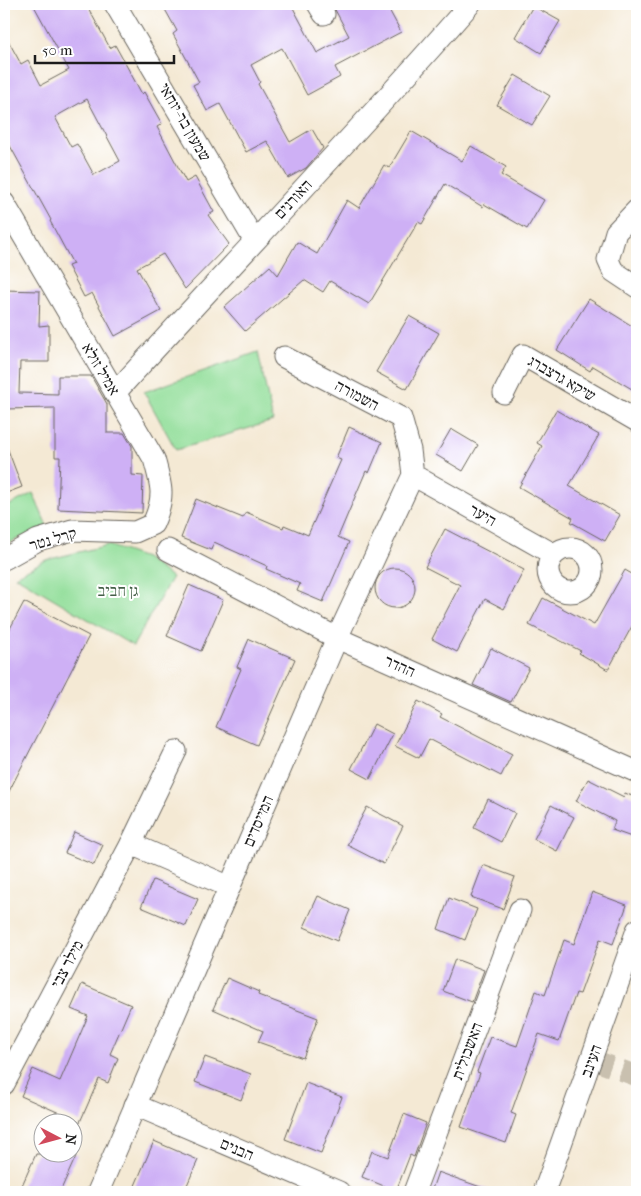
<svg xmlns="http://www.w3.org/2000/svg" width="641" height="1196" viewBox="0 0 641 1196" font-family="'IM FELL French Canon','Frank Ruhl Libre',serif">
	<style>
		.green { fill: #94df9c; stroke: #587e5c }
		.building { fill: #ceb0f5; fill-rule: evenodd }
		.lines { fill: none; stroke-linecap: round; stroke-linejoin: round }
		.minor-tunnel { stroke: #c9c0af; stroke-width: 21; stroke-dasharray: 21 11; stroke-linecap: butt }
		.minor-casing { stroke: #68645c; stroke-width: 23 }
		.minor { stroke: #fff; stroke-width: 21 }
		.labels { text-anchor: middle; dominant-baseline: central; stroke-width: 4; stroke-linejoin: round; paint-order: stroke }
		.street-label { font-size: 16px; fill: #1c1c1c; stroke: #fff }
		.park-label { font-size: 16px; fill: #466049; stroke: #fff }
	</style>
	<rect width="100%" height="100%" fill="#fff"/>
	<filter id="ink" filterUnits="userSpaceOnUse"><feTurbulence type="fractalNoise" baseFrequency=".02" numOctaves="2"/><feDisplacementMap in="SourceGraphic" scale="10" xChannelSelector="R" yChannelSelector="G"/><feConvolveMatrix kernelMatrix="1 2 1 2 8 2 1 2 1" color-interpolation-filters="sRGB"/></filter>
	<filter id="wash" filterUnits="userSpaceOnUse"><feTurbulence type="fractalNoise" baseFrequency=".0096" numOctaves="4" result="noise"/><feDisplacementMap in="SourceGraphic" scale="20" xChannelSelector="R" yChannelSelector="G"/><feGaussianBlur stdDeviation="1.12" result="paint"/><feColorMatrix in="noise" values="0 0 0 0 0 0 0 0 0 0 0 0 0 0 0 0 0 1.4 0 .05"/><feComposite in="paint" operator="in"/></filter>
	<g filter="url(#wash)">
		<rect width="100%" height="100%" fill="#f4e9d4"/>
		<g class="green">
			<path d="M 258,352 L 273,421 L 176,450 L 144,392 Z"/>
			<path d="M 33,493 L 47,526 L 4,545 L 4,508 Z"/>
			<path d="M 108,545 L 145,558 L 172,577 L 133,646 L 15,576 L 46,560 Z"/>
		</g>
		<g id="blocks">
			<g class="building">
				<path d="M 33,4 L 86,4 L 110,48 L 115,45 L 142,94 L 144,92 L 162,124 L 157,127 L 186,182 L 195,177 L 214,212 L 208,215 L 229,244 L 185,289 L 163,254 L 137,268 L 161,311 L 115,336 L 92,293 L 84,297 L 68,266 L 73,264 L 50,221 L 51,220 L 4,135 L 4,33 L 21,64 L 28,60 L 41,85 L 69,70 ZM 87,99 L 120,161 L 94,175 L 77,144 L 71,147 L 55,117 Z"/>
				<path d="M 162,4 L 291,4 L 317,53 L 349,36 L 332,4 L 386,4 L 401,32 L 335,67 L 340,77 L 307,95 L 282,48 L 251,65 L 260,82 L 258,84 L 290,142 L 312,129 L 323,148 L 306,168 L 288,178 L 267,141 L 246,152 L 220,104 L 207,111 L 193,85 L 199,82 L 173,34 L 177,31 Z"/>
				<path d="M 533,6 L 560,21 L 541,53 L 515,37 Z"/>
				<path d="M 515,75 L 550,96 L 532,125 L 497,105 Z"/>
				<path d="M 411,131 L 462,161 L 471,146 L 506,167 L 501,175 L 544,200 L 527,229 L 484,204 L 483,207 L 445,184 L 422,224 L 418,222 L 369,304 L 330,281 L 323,292 L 304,280 L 245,331 L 224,307 L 270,266 L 278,275 L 297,242 L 317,254 L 347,200 L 359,208 L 384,165 L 389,168 Z"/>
				<path d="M 4,290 L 40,291 L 39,326 L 49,325 L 49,362 L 20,362 L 19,393 L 58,394 L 58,376 L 91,376 L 107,404 L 107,433 L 124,433 L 132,446 L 132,475 L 143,476 L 142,513 L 58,509 L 60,457 L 55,457 L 55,408 L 4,409 Z"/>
				<path d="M 589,299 L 637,329 L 637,392 L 593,366 L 590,371 L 557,350 Z"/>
				<path d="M 409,316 L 439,333 L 407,389 L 376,372 Z"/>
				<path d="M 556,410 L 599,435 L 569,486 L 620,515 L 605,541 L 571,522 L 573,518 L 519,487 L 542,446 L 537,443 Z"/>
				<path d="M 349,427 L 382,442 L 369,473 L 366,471 L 338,537 L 349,542 L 323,602 L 297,591 L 300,584 L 266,569 L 267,566 L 214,542 L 211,550 L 181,538 L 196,499 L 243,518 L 246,512 L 283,528 L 284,525 L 308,535 L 341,460 L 336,458 Z"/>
				<path d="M 451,429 L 478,445 L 463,471 L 436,455 Z"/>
				<path d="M 5,442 L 22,487 L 4,494 L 4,443 Z"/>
				<path d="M 445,529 L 524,570 L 504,609 L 485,599 L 457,652 L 432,639 L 460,585 L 425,567 Z"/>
				<circle cx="395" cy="588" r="20"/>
				<path d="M 625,570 L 637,577 L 637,617 L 608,670 L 579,653 L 581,651 L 529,625 L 543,598 L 594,625 Z"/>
				<path d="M 189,585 L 223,600 L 201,651 L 167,636 Z"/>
				<path d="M 24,602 L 89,636 L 4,801 L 4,640 Z"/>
				<path d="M 249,639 L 295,659 L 257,745 L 216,727 L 241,669 L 237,667 Z"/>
				<path d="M 491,648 L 529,668 L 511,702 L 473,685 Z"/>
				<path d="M 418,701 L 442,714 L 440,717 L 512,754 L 501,776 L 429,739 L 419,758 L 395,746 Z"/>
				<path d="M 374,724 L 393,734 L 370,779 L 351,769 Z"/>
				<path d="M 588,779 L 624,797 L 625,793 L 637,798 L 637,839 L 612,830 L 615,821 L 576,801 Z"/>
				<path d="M 488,799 L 515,813 L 501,842 L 474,828 Z"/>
				<path d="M 551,805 L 574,817 L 557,851 L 534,839 Z"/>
				<path d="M 367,807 L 403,826 L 384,864 L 347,845 Z"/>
				<path d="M 74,832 L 103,845 L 94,865 L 65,853 Z"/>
				<path d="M 483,865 L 515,877 L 503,909 L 471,897 Z"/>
				<path d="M 153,880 L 198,899 L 186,926 L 141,907 Z"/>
				<path d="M 592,892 L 627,905 L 613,944 L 600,939 L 580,994 L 576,993 L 559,1041 L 539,1034 L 511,1113 L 516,1115 L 506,1143 L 461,1127 L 480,1073 L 477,1072 L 490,1037 L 517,1046 L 536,991 L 545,995 L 564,940 L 574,944 Z"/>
				<path d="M 318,896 L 350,910 L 337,941 L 304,927 Z"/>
				<path d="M 449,898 L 477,909 L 465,940 L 438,929 Z"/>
				<path d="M 455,959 L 484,970 L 472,1002 L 443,991 Z"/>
				<path d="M 227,978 L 259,992 L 258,995 L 318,1018 L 303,1058 L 258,1042 L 263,1031 L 213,1009 Z"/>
				<path d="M 82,984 L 131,1005 L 110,1054 L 118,1058 L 108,1083 L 99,1079 L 80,1122 L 21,1096 L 33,1069 L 60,1081 L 88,1016 L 71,1009 Z"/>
				<path d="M 205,1057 L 251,1074 L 241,1100 L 195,1082 Z"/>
				<path d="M 306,1083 L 342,1097 L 321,1153 L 285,1139 Z"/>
				<path d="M 404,1114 L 426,1123 L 414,1157 L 410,1155 L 396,1191 L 362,1177 L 372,1151 L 388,1157 Z"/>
				<path d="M 154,1141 L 198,1160 L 184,1192 L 144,1192 L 134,1188 Z"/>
				<path d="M 36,1154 L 77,1154 L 60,1192 L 19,1192 Z"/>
				<path d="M 438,1172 L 489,1190 L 489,1192 L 431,1192 Z"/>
			</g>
		</g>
	</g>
	<g filter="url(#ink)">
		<use href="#blocks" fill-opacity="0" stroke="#68645c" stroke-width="1"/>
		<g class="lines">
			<path class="minor-tunnel" d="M 591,1059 L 637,1076"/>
			<g class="minor-casing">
				<g id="minor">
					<path d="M 115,4 L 254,240"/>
					<path d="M 318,4 L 324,14"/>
					<path d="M 4,203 L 154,459 C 162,487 165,497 153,524 L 135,532 L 72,530 L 38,540 L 4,559"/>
					<path d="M 637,210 L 616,232 L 608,260 L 613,271 L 637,287"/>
					<path d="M 115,393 C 233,263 355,136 470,4"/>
					<path d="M 504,393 L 523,355 L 637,421"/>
					<path d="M 413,475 L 553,554"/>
					<circle cx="570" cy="570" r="22"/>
					<path d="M 168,550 L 337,638 L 637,772"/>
					<path d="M 131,844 L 176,751"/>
					<path d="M 4,1084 L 131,844 L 230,887"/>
					<path d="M 135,1105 L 339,1192"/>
					<path d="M 98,1192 L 337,638 L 413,475 L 410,450 L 401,418 L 284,357"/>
					<path d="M 414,1192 L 520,910"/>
					<path d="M 544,1192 L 637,930"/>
				</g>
			</g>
			<use href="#minor" class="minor"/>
		</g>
	</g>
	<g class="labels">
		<g class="street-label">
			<text transform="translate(185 122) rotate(60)">שמעון בר-יוחאי</text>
			<text transform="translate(293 199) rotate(-47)">האורנים</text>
			<text transform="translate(101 369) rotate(59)">אמיל זולא</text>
			<text transform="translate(562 378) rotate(30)">שיקא גרצברג</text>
			<text transform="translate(357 395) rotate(28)">השמורה</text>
			<text transform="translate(483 515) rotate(30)">היער</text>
			<text transform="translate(53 539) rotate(-16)">קרל נטר</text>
			<text transform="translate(400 666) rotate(24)">ההדר</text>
			<text transform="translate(258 821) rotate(-67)">המייסדים</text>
			<text transform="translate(67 964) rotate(-62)">מילר צבי</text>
			<text transform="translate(467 1051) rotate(-69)">האשכולית</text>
			<text transform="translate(591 1061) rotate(-70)">העינב</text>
			<text transform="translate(237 1149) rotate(23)">הבנים</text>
		</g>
		<g class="park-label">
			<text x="118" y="590">גן חביב</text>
		</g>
	</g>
	<rect width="641" height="1196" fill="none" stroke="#fff" stroke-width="20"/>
	<g transform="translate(58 1138) rotate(96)"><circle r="24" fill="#ffffff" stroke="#a4a4a4"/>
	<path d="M0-4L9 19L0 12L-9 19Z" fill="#d1495b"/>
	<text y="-8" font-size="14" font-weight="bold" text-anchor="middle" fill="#1c1c1c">N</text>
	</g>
	<path d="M35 55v8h139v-8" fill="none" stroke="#1c1c1c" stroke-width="2.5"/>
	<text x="42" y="55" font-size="15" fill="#1c1c1c" stroke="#ffffff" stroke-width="4" paint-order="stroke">50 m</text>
</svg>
